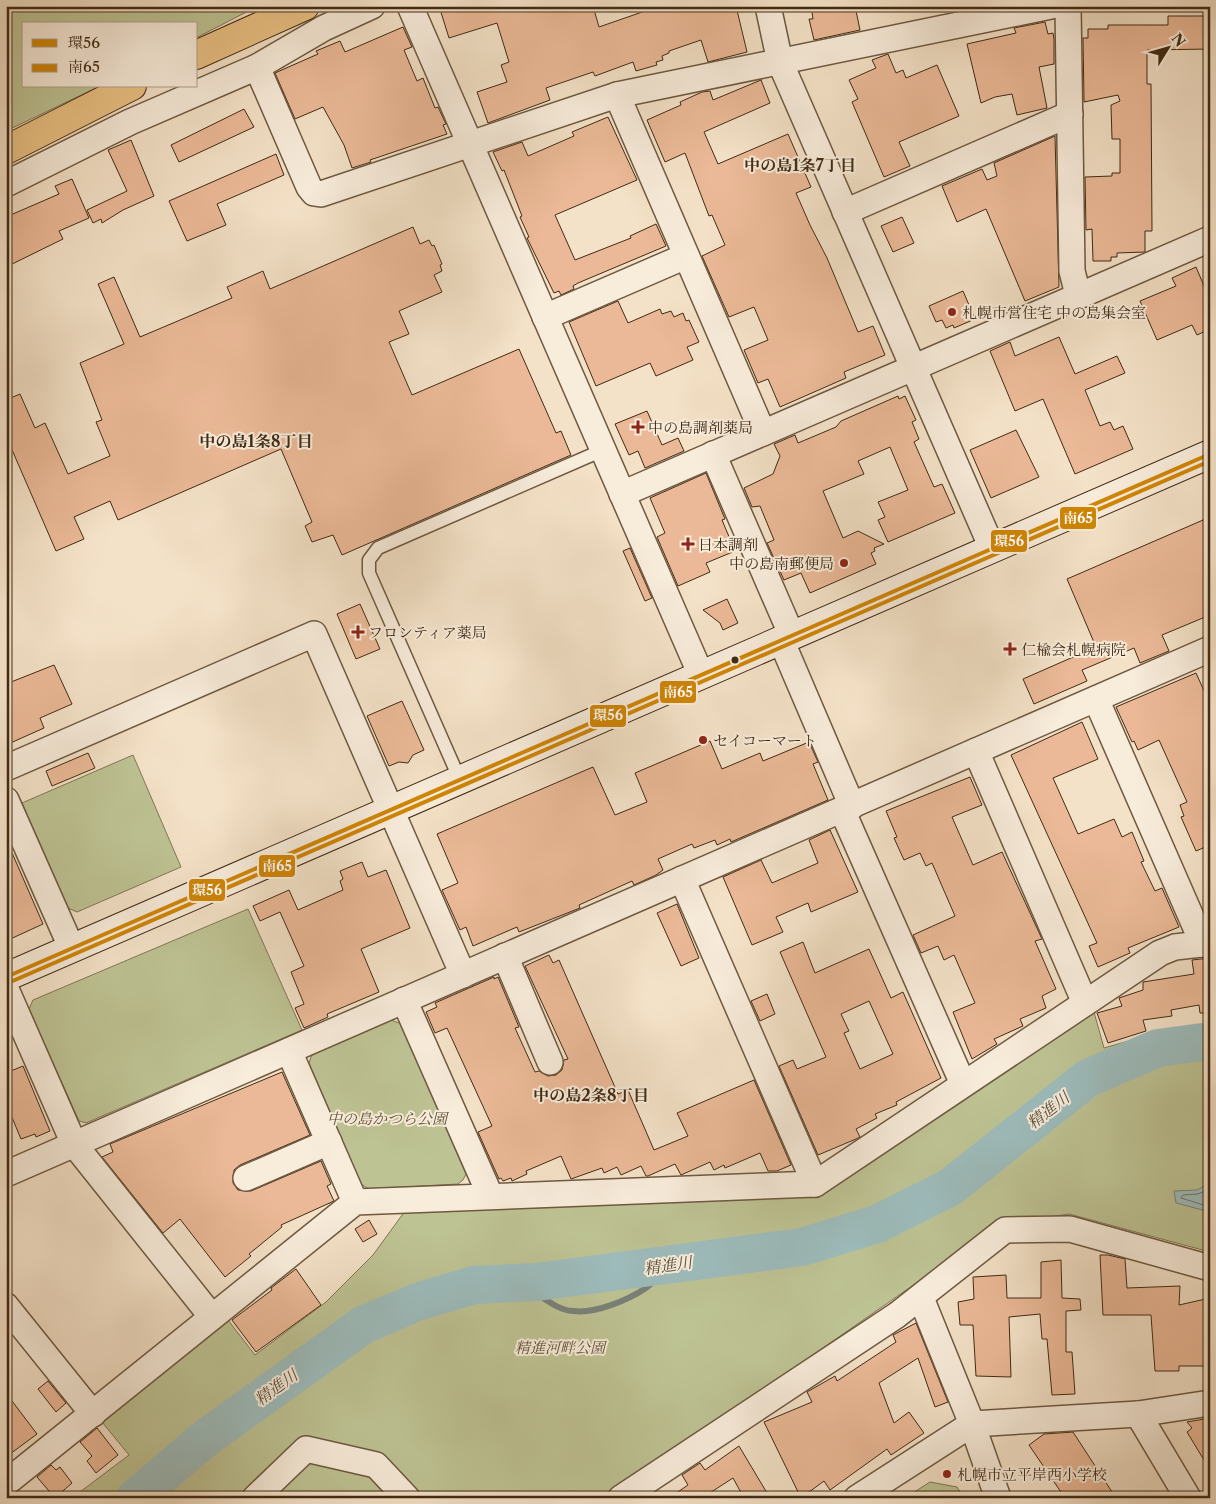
<svg xmlns="http://www.w3.org/2000/svg" width="1216" height="1504" viewBox="0 0 1216 1504" font-family="'Libre Caslon Text','Noto Serif JP',serif">
	<style>
		.green { fill: #bec394; stroke: #807754 }
		.water { fill: #9dbcbc; stroke: #788279 }
		.lines { fill: none; stroke-linecap: round; stroke-linejoin: round }
		.shore { stroke: #6f7468; stroke-width: 1 }
		.stream { stroke: #788279; stroke-width: 6 }
		.river { stroke: #9dbcbc; stroke-width: 38 }
		.building { fill: #ebb997; stroke: #412b14; fill-rule: evenodd }
		.lane-casing { stroke: #6e5941; stroke-width: 15 }
		.street-casing { stroke: #6e5941; stroke-width: 28 }
		.secondary-casing { stroke: #412b14; stroke-width: 30 }
		.primary-casing { stroke: #412b14; stroke-width: 30 }
		.lane { stroke: #f8ecdb; stroke-width: 12 }
		.street { stroke: #f8ecdb; stroke-width: 25 }
		.secondary { stroke: #f8ecdb; stroke-width: 28 }
		.primary { stroke: #eac184; stroke-width: 28 }
		.bus-1-casing { stroke: #f8ecdb; stroke-width: 8 }
		.bus-2-casing { stroke: #f8ecdb; stroke-width: 8 }
		.bus-1 { stroke: #d08605; stroke-width: 4 }
		.bus-2 { stroke: #d08605; stroke-width: 4 }
		.poi-dot { fill: #8f2418; stroke: #f8ecdb; stroke-width: 2 }
		.bus-dot { fill: #412b14; stroke: #f8ecdb; stroke-width: 2 }
		.labels { text-anchor: middle; dominant-baseline: central; stroke-width: 4; stroke-linejoin: round; paint-order: stroke }
		.poi-label { font-size: 15px; fill: #412b14; stroke: #f8ecdb; text-anchor: start }
		.park-label { font-size: 15px; font-style: italic; fill: #605134; stroke: #f8ecdb }
		.neighbourhood-label { font-size: 16px; font-weight: bold; fill: #412b14; stroke: #f8ecdb }
		.water-label { font-size: 16px; font-style: italic; fill: #584f3e; stroke: #f8ecdb }
		.line-badge { stroke: #f8ecdb; stroke-width: 2 }
		.badge-label { font-size: 14px; text-anchor: middle; font-weight: bold; fill: #fff }
	</style>
	<rect width="100%" height="100%" fill="#f4e2c8"/>
	<filter id="stains"><feTurbulence type="fractalNoise" baseFrequency=".004" numOctaves="4"/><feColorMatrix values="0 0 0 0 .2 0 0 0 0 .09 0 0 0 0 .02 0 0 0 .5 -.17"/></filter>
	<radialGradient id="worn" r=".72"><stop offset=".6" stop-color="#630" stop-opacity="0"/><stop offset="1" stop-color="#630" stop-opacity=".3"/></radialGradient>
	<g class="green">
		<path d="M 6,6 L 258,6 L 196,38 L 196,24 L 24,24 L 24,86 L 100,86 L 6,131 Z"/>
		<path d="M 133,755 L 181,867 L 77,912 L 68,908 L 22,803 Z"/>
		<path d="M 248,909 L 302,1030 L 86,1123 L 79,1121 L 29,1009 L 33,1000 Z"/>
		<path d="M 1094,1012 L 1104,1048 L 1167,1030 L 1210,1023 L 1210,1252 L 1069,1214 L 1011,1223 L 991,1231 L 619,1490 L 602,1498 L 424,1498 L 383,1454 L 305,1437 L 241,1498 L 72,1498 L 129,1455 L 102,1422 L 228,1320 L 255,1355 L 326,1302 L 373,1255 L 405,1211 L 723,1193 L 817,1198 Z"/>
		<path d="M 391,1020 L 402,1024 L 466,1174 L 463,1180 L 458,1184 L 369,1189 L 361,1184 L 309,1063 L 312,1054 Z"/>
		<path d="M 312,1457 L 368,1476 L 389,1498 L 270,1498 Z"/>
		<path d="M 930,1482 L 957,1487 L 964,1498 L 905,1498 Z"/>
	</g>
	<path class="water" d="M 1210,1183 L 1210,1212 L 1176,1203 L 1174,1191 L 1197,1190 Z"/>
	<g class="lines">
		<path class="shore" d="M 1210,1189 L 1198,1194 L 1183,1195 L 1181,1198 L 1210,1207"/>
		<path class="stream" d="M 518,1283 C 535,1290 554,1310 573,1311 C 595,1314 628,1300 646,1288 C 656,1280 665,1271 676,1264"/>
		<path class="river" d="M 135,1498 L 207,1437 L 363,1325 L 417,1302 L 474,1285 L 537,1282 L 802,1247 L 877,1224 L 949,1188 L 1088,1078 L 1158,1048 L 1210,1041"/>
	</g>
	<g class="building">
		<path d="M 439,6 L 593,6 L 599,27 L 648,10 L 647,6 L 736,6 L 747,52 L 708,62 L 701,40 L 669,51 L 669,53 L 662,56 L 663,60 L 656,62 L 657,65 L 636,71 L 633,62 L 595,76 L 593,72 L 546,88 L 550,100 L 488,123 L 477,92 L 507,82 L 501,65 L 509,62 L 497,23 L 449,38 Z"/>
		<path d="M 811,6 L 855,6 L 860,30 L 814,40 L 809,19 L 813,19 Z"/>
		<path d="M 1168,16 L 1210,16 L 1210,49 L 1147,50 L 1147,84 L 1151,84 L 1152,231 L 1145,231 L 1145,252 L 1117,253 L 1117,257 L 1111,257 L 1111,261 L 1093,261 L 1092,229 L 1086,230 L 1085,177 L 1112,176 L 1112,173 L 1120,173 L 1120,139 L 1112,139 L 1111,105 L 1120,101 L 1118,95 L 1084,102 L 1083,38 L 1088,38 L 1088,29 L 1108,29 L 1108,25 L 1168,25 Z"/>
		<path d="M 1045,22 L 1048,34 L 1053,33 L 1054,39 L 1054,64 L 1039,67 L 1047,108 L 1017,115 L 1012,94 L 995,97 L 981,103 L 967,44 L 1016,33 L 1014,28 Z"/>
		<path d="M 403,27 L 412,47 L 404,50 L 417,81 L 423,78 L 435,108 L 438,107 L 446,124 L 443,125 L 447,134 L 370,160 L 371,162 L 352,168 L 344,145 L 323,107 L 295,119 L 275,73 L 318,54 L 316,51 L 340,41 L 345,52 Z"/>
		<path d="M 888,54 L 896,73 L 903,70 L 906,78 L 937,65 L 959,116 L 899,142 L 910,166 L 884,177 L 852,102 L 858,99 L 849,80 L 876,68 L 872,60 Z"/>
		<path d="M 761,80 L 770,103 L 704,132 L 718,164 L 788,134 L 811,187 L 796,193 L 810,225 L 827,258 L 858,332 L 873,326 L 885,355 L 844,372 L 846,378 L 780,407 L 768,379 L 758,383 L 744,350 L 768,340 L 754,307 L 729,317 L 702,256 L 725,245 L 712,215 L 709,216 L 685,153 L 665,162 L 647,120 L 681,105 L 680,102 L 702,92 L 710,91 L 713,100 Z"/>
		<path d="M 244,109 L 254,127 L 179,162 L 171,145 Z"/>
		<path d="M 608,117 L 637,180 L 555,215 L 575,260 L 631,238 L 630,236 L 656,224 L 666,246 L 578,283 L 573,286 L 574,289 L 561,295 L 559,291 L 554,293 L 527,238 L 529,237 L 520,217 L 522,216 L 504,170 L 502,171 L 493,152 L 522,142 L 528,156 L 574,136 L 572,132 Z"/>
		<path d="M 1055,136 L 1059,287 L 1025,301 L 986,209 L 957,222 L 942,186 L 982,169 L 987,180 L 997,176 L 994,163 Z"/>
		<path d="M 131,140 L 154,196 L 123,210 L 102,223 L 101,219 L 93,223 L 87,210 L 127,191 L 108,150 Z"/>
		<path d="M 276,154 L 284,175 L 217,204 L 226,225 L 187,241 L 169,201 Z"/>
		<path d="M 72,179 L 89,218 L 59,231 L 63,239 L 6,267 L 6,217 L 59,194 L 55,186 Z"/>
		<path d="M 902,217 L 914,243 L 893,252 L 881,226 Z"/>
		<path d="M 413,227 L 420,244 L 429,240 L 432,246 L 434,245 L 442,264 L 440,265 L 442,271 L 434,275 L 442,292 L 399,311 L 409,334 L 389,342 L 412,395 L 519,349 L 556,433 L 561,431 L 571,455 L 342,555 L 333,535 L 312,542 L 305,526 L 312,522 L 281,449 L 118,520 L 110,501 L 74,517 L 84,539 L 56,551 L 6,436 L 6,400 L 20,394 L 35,428 L 45,423 L 68,474 L 110,456 L 96,422 L 102,420 L 80,363 L 124,344 L 98,284 L 114,277 L 140,337 L 232,298 L 227,287 L 263,271 L 270,289 Z"/>
		<path d="M 1196,267 L 1210,300 L 1210,329 L 1197,335 L 1192,325 L 1157,340 L 1140,301 L 1176,286 L 1172,278 Z"/>
		<path d="M 963,291 L 975,319 L 954,328 L 953,325 L 946,328 L 942,320 L 936,322 L 929,306 Z"/>
		<path d="M 618,301 L 628,323 L 660,309 L 662,314 L 671,311 L 674,317 L 683,313 L 686,321 L 689,320 L 699,342 L 687,347 L 693,360 L 656,376 L 650,363 L 596,386 L 569,322 Z"/>
		<path d="M 1059,337 L 1075,374 L 1117,356 L 1125,373 L 1085,390 L 1100,426 L 1110,422 L 1114,430 L 1123,426 L 1133,449 L 1075,474 L 1043,399 L 1015,411 L 990,351 L 1010,342 L 1015,356 Z"/>
		<path d="M 898,396 L 899,399 L 905,396 L 916,420 L 912,422 L 919,439 L 914,442 L 934,487 L 942,484 L 955,513 L 888,542 L 878,520 L 885,517 L 878,502 L 908,490 L 890,447 L 858,461 L 864,474 L 823,491 L 843,538 L 858,531 L 884,544 L 874,548 L 875,551 L 871,553 L 876,564 L 810,593 L 801,573 L 784,580 L 767,543 L 774,540 L 760,506 L 752,507 L 744,488 L 773,474 L 780,456 L 774,444 L 795,435 L 798,443 L 836,427 L 841,421 Z"/>
		<path d="M 647,411 L 662,445 L 678,438 L 684,451 L 645,468 L 638,451 L 629,455 L 615,424 Z"/>
		<path d="M 1016,430 L 1039,477 L 991,498 L 970,450 Z"/>
		<path d="M 706,473 L 725,519 L 722,520 L 735,551 L 706,563 L 710,572 L 678,586 L 657,537 L 665,533 L 650,498 Z"/>
		<path d="M 1210,517 L 1210,615 L 1162,635 L 1169,651 L 1140,663 L 1134,648 L 1082,670 L 1087,681 L 1034,704 L 1023,679 L 1096,647 L 1067,579 Z"/>
		<path d="M 630,548 L 652,598 L 645,601 L 623,551 Z"/>
		<path d="M 727,599 L 738,623 L 723,630 L 720,623 L 703,610 Z"/>
		<path d="M 360,604 L 380,649 L 356,659 L 337,614 Z"/>
		<path d="M 54,665 L 72,704 L 40,718 L 44,728 L 6,745 L 6,684 Z"/>
		<path d="M 1196,673 L 1210,704 L 1210,845 L 1196,851 L 1181,817 L 1184,816 L 1180,805 L 1187,802 L 1159,740 L 1138,750 L 1134,741 L 1132,742 L 1116,707 Z"/>
		<path d="M 402,701 L 424,750 L 413,755 L 408,763 L 399,762 L 389,766 L 367,716 Z"/>
		<path d="M 1082,722 L 1098,759 L 1053,778 L 1078,834 L 1114,819 L 1122,837 L 1132,832 L 1144,861 L 1141,862 L 1155,891 L 1162,888 L 1179,927 L 1128,948 L 1130,953 L 1098,967 L 1089,946 L 1097,943 L 1011,755 Z"/>
		<path d="M 710,741 L 722,769 L 760,753 L 763,761 L 809,742 L 818,762 L 813,764 L 828,800 L 731,842 L 730,839 L 717,845 L 715,840 L 694,848 L 692,844 L 658,859 L 663,870 L 656,875 L 634,885 L 632,881 L 579,905 L 580,908 L 519,932 L 517,927 L 473,946 L 466,927 L 460,930 L 442,890 L 458,883 L 437,834 L 593,767 L 615,815 L 647,802 L 635,773 Z"/>
		<path d="M 88,753 L 95,768 L 52,786 L 46,771 Z"/>
		<path d="M 970,777 L 982,805 L 952,817 L 973,865 L 1002,852 L 1042,939 L 1035,941 L 1056,989 L 1042,996 L 1046,1008 L 1020,1019 L 1023,1026 L 994,1039 L 997,1044 L 972,1059 L 953,1012 L 975,1003 L 954,955 L 944,960 L 938,946 L 921,953 L 913,935 L 955,916 L 932,863 L 926,866 L 920,853 L 904,860 L 894,838 L 897,837 L 886,811 Z"/>
		<path d="M 830,830 L 858,892 L 811,912 L 808,903 L 776,917 L 783,932 L 752,945 L 723,877 L 761,860 L 772,883 L 818,863 L 809,840 Z"/>
		<path d="M 6,839 L 43,924 L 6,941 Z"/>
		<path d="M 362,862 L 368,877 L 386,870 L 410,928 L 361,949 L 379,992 L 327,1014 L 328,1017 L 304,1028 L 295,1008 L 304,1004 L 291,972 L 304,966 L 280,912 L 260,921 L 253,906 L 289,890 L 298,910 L 343,890 L 340,881 L 343,879 L 340,871 Z"/>
		<path d="M 677,904 L 699,958 L 681,966 L 657,913 Z"/>
		<path d="M 803,942 L 815,973 L 869,949 L 891,998 L 903,992 L 941,1078 L 896,1102 L 897,1105 L 875,1114 L 877,1118 L 856,1129 L 860,1137 L 856,1139 L 818,1155 L 779,1066 L 793,1060 L 797,1069 L 826,1057 L 780,952 ZM 869,1001 L 893,1054 L 860,1069 L 844,1033 L 849,1031 L 841,1014 Z"/>
		<path d="M 549,955 L 553,963 L 559,960 L 618,1094 L 628,1090 L 654,1150 L 688,1136 L 677,1113 L 754,1080 L 791,1165 L 777,1171 L 768,1171 L 760,1153 L 725,1168 L 724,1165 L 714,1170 L 710,1162 L 681,1175 L 675,1164 L 648,1176 L 646,1176 L 641,1166 L 621,1175 L 617,1167 L 604,1173 L 602,1168 L 571,1179 L 561,1156 L 526,1171 L 527,1174 L 512,1181 L 511,1178 L 503,1181 L 501,1178 L 499,1179 L 478,1132 L 492,1126 L 447,1028 L 435,1033 L 426,1012 L 437,1007 L 435,1003 L 494,977 L 494,979 L 498,977 L 519,1027 L 515,1028 L 535,1072 L 539,1071 L 548,1076 L 556,1075 L 562,1070 L 564,1060 L 568,1059 L 525,966 Z"/>
		<path d="M 1210,958 L 1210,1013 L 1200,1013 L 1199,1005 L 1171,1010 L 1172,1016 L 1143,1020 L 1146,1031 L 1108,1043 L 1097,1013 L 1122,1006 L 1119,998 L 1143,990 L 1143,982 L 1194,974 L 1192,960 Z"/>
		<path d="M 767,994 L 775,1014 L 760,1021 L 751,1001 Z"/>
		<path d="M 23,1066 L 50,1131 L 36,1137 L 35,1134 L 21,1139 L 6,1103 L 6,1073 Z"/>
		<path d="M 282,1072 L 310,1135 L 240,1165 L 234,1170 L 233,1183 L 238,1190 L 251,1191 L 321,1161 L 331,1184 L 327,1186 L 334,1201 L 281,1225 L 282,1227 L 249,1254 L 251,1256 L 225,1277 L 180,1219 L 163,1233 L 102,1157 L 113,1152 L 110,1144 Z"/>
		<path d="M 369,1220 L 377,1234 L 363,1242 L 355,1229 Z"/>
		<path d="M 1100,1255 L 1108,1255 L 1125,1259 L 1127,1288 L 1180,1286 L 1179,1305 L 1210,1298 L 1210,1366 L 1179,1366 L 1179,1371 L 1155,1371 L 1151,1315 L 1103,1315 Z"/>
		<path d="M 1061,1260 L 1062,1298 L 1080,1299 L 1081,1310 L 1066,1311 L 1066,1352 L 1072,1352 L 1075,1394 L 1052,1395 L 1047,1339 L 1042,1339 L 1040,1314 L 1009,1317 L 1011,1377 L 976,1376 L 973,1325 L 960,1325 L 958,1302 L 974,1299 L 973,1277 L 1006,1275 L 1007,1298 L 1041,1298 L 1041,1262 Z"/>
		<path d="M 296,1269 L 321,1305 L 256,1352 L 232,1320 L 272,1290 L 271,1288 Z"/>
		<path d="M 916,1323 L 948,1402 L 935,1407 L 918,1358 L 879,1383 L 894,1423 L 909,1412 L 924,1433 L 891,1455 L 887,1449 L 830,1490 L 824,1481 L 801,1498 L 764,1422 L 812,1402 L 807,1392 L 835,1376 L 837,1381 L 896,1342 L 893,1335 Z"/>
		<path d="M 48,1381 L 66,1403 L 56,1412 L 38,1389 Z"/>
		<path d="M 6,1393 L 37,1434 L 6,1457 Z"/>
		<path d="M 1210,1418 L 1210,1470 L 1187,1432 L 1192,1428 L 1187,1422 Z"/>
		<path d="M 97,1428 L 118,1455 L 96,1473 L 87,1461 L 92,1456 L 80,1442 Z"/>
		<path d="M 1073,1432 L 1116,1498 L 1065,1498 L 1029,1445 L 1044,1434 Z"/>
		<path d="M 739,1446 L 770,1498 L 744,1498 L 733,1478 L 702,1498 L 669,1498 L 688,1485 L 682,1475 L 700,1463 L 705,1470 Z"/>
		<path d="M 51,1465 L 56,1470 L 60,1467 L 72,1483 L 55,1498 L 37,1477 Z"/>
	</g>
	<g class="lines">
		<g class="lane-casing">
			<path id="lane" d="M 460,780 L 369,573 L 369,560 L 378,548 L 603,450"/>
		</g>
		<g class="street-casing">
			<g id="street">
				<path d="M 410,6 L 701,675"/>
				<path d="M 768,6 L 780,62 L 992,548"/>
				<path d="M 1068,6 L 1072,271 L 1078,295"/>
				<path d="M 257,67 L 309,187 L 314,193 L 321,194 L 617,95 L 1051,6"/>
				<path d="M 617,95 L 763,433"/>
				<path d="M 6,184 L 130,122 L 257,67 L 324,28 L 372,6"/>
				<path d="M 845,212 L 1070,114"/>
				<path d="M 545,317 L 686,256"/>
				<path d="M 713,454 L 792,636"/>
				<path d="M 622,494 L 1210,239"/>
				<path d="M 781,640 L 852,806"/>
				<path d="M 1096,699 L 1203,944"/>
				<path d="M 976,751 L 1085,1003"/>
				<path d="M 6,768 L 314,634 L 463,975"/>
				<path d="M 6,800 L 72,949"/>
				<path d="M 842,810 L 963,1084"/>
				<path d="M 682,879 L 815,1184"/>
				<path d="M 505,956 L 550,1062"/>
				<path d="M 6,989 L 74,1144 L 212,1317"/>
				<path d="M 404,1000 L 490,1195"/>
				<path d="M 289,1051 L 355,1202"/>
				<path d="M 6,1174 L 1210,649"/>
				<path d="M 246,1178 L 329,1142"/>
				<path d="M 921,1298 L 972,1424 L 998,1498"/>
				<path d="M 6,1306 L 93,1414"/>
				<path d="M 1138,1414 L 1188,1498"/>
				<path d="M 6,1483 L 355,1202 L 815,1184 L 1160,953 L 1175,947 L 1210,943"/>
				<path d="M 255,1498 L 306,1449 L 376,1465 L 407,1498"/>
				<path d="M 621,1498 L 897,1315 L 1005,1230 L 1070,1229 L 1210,1268"/>
				<path d="M 857,1498 L 972,1424 L 1138,1414 L 1210,1403"/>
			</g>
		</g>
		<g class="secondary-casing">
			<path id="secondary" d="M 6,977 L 1210,454"/>
		</g>
		<g class="primary-casing">
			<g id="primary">
				<path d="M 196,55 L 305,6"/>
				<path d="M 6,150 L 132,86"/>
			</g>
		</g>
		<use href="#lane" class="lane"/>
		<use href="#street" class="street"/>
		<use href="#secondary" class="secondary"/>
		<use href="#primary" class="primary"/>
		<g class="bus-1-casing">
			<path id="bus-1" d="M 6,977 L 1210,454"/>
		</g>
		<g class="bus-2-casing">
			<path id="bus-2" d="M 8,983 L 1210,461"/>
		</g>
		<use href="#bus-1" class="bus-1"/>
		<use href="#bus-2" class="bus-2"/>
	</g>
	<g class="poi-dot">
		<circle cx="952" cy="312" r="5"/>
		<path d="M635.5 419.5h5v5h5v5h-5v5h-5v-5h-5v-5h5z"/>
		<path d="M685.5 536.5h5v5h5v5h-5v5h-5v-5h-5v-5h5z"/>
		<circle cx="844" cy="563" r="5"/>
		<path d="M355.5 624.5h5v5h5v5h-5v5h-5v-5h-5v-5h5z"/>
		<path d="M1007.5 641.5h5v5h5v5h-5v5h-5v-5h-5v-5h5z"/>
		<circle cx="703" cy="740" r="5"/>
		<circle cx="947" cy="1474" r="5"/>
	</g>
	<circle class="bus-dot" cx="735" cy="660" r="4.5"/>
	<g class="labels">
		<g class="poi-label">
			<text x="962" y="312">札幌市営住宅 中の島集会室</text>
			<text x="648" y="427">中の島調剤薬局</text>
			<text x="698" y="544">日本調剤</text>
			<text x="834" y="563" text-anchor="end">中の島南郵便局</text>
			<text x="368" y="632">フロンティア薬局</text>
			<text x="1021" y="649">仁楡会札幌病院</text>
			<text x="713" y="740">セイコーマート</text>
			<text x="957" y="1474">札幌市立平岸西小学校</text>
		</g>
		<g class="park-label">
			<text x="387" y="1118">中の島かつら公園</text>
			<text x="560" y="1347">精進河畔公園</text>
		</g>
		<g class="neighbourhood-label">
			<text x="800" y="165">中の島1条7丁目</text>
			<text x="256" y="441">中の島1条8丁目</text>
			<text x="591" y="1095">中の島2条8丁目</text>
		</g>
		<g class="water-label">
			<text transform="translate(1048 1110) rotate(-38)">精進川</text>
			<text transform="translate(668 1265) rotate(-8)">精進川</text>
			<text transform="translate(276 1387) rotate(-36)">精進川</text>
		</g>
	</g>
	<g class="line-badge">
		<rect x="1059" y="506" width="38" height="24" rx="5" fill="#d08605"/>
		<rect x="990" y="529" width="38" height="24" rx="5" fill="#d08605"/>
		<rect x="659" y="680" width="38" height="24" rx="5" fill="#d08605"/>
		<rect x="589" y="704" width="38" height="24" rx="5" fill="#d08605"/>
		<rect x="258" y="854" width="38" height="24" rx="5" fill="#d08605"/>
		<rect x="188" y="878" width="38" height="24" rx="5" fill="#d08605"/>
	</g>
	<g class="badge-label">
		<text x="1078" y="523">南65</text>
		<text x="1009" y="546">環56</text>
		<text x="678" y="697">南65</text>
		<text x="608" y="720">環56</text>
		<text x="277" y="871">南65</text>
		<text x="207" y="895">環56</text>
	</g>
	<rect width="1216" height="1504" fill="none" stroke="#f4e2c8" stroke-width="25"/>
	<rect x="8" y="8" width="1201" height="1489" fill="none" stroke="#412b14" stroke-width="2.5"/>
	<rect x="12" y="12" width="1191" height="1479" fill="none" stroke="#412b14"/>
	<rect x="22" y="22" width="175" height="65" fill="#f8ecdb" stroke="#af9f8b"/>
	<rect x="32" y="39" width="25" height="8" fill="#d08605" stroke="#af9f8b"/>
	<text x="68" y="48" font-size="15" fill="#412b14">環56</text>
	<rect x="32" y="64" width="25" height="8" fill="#d08605" stroke="#af9f8b"/>
	<text x="68" y="72" font-size="15" fill="#412b14">南65</text>
	<g transform="translate(1168 48) rotate(53)" stroke="#f8ecdb" stroke-width="4" paint-order="stroke">
	<path d="M0-4L9 19L0 12L-9 19Z" fill="#412b14"/>
	<text y="-8" font-size="14" font-weight="bold" text-anchor="middle" fill="#412b14">N</text>
	</g>
	<rect width="100%" height="100%" filter="url(#stains)"/>
	<rect width="100%" height="100%" fill="url(#worn)"/>
</svg>
